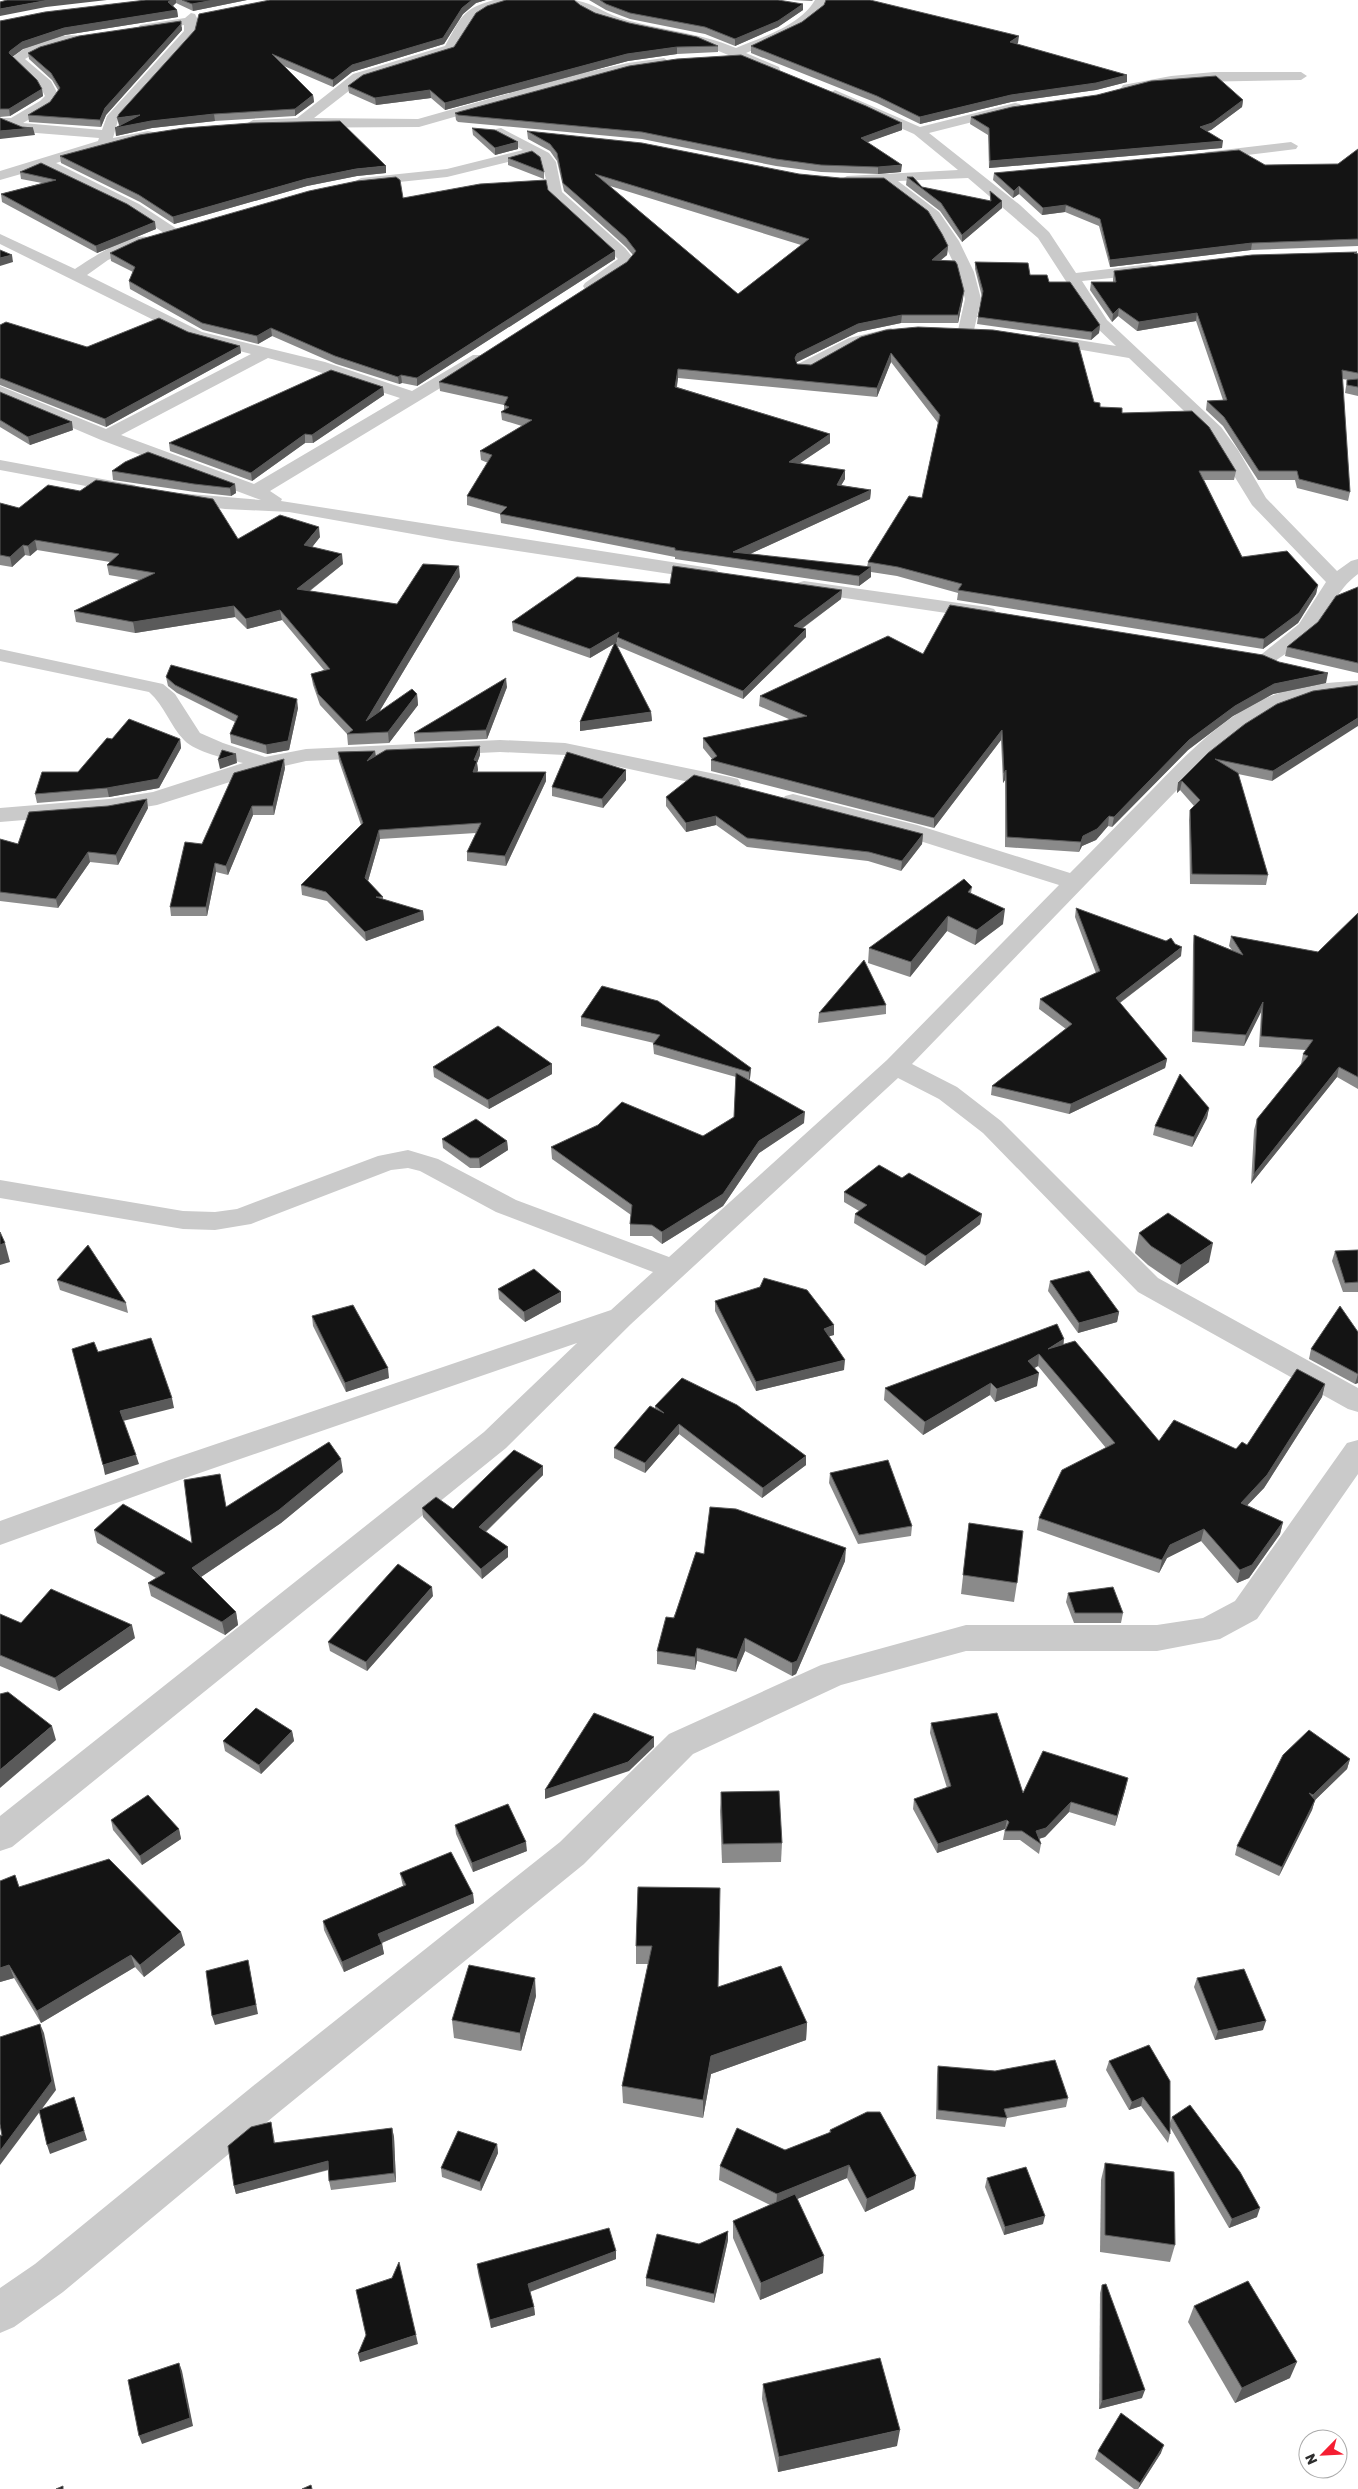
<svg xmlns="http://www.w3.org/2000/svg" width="1358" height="2489" viewBox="0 0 1358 2489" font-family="Rubik,sans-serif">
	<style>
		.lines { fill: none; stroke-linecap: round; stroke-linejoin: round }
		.minor { fill: #cacaca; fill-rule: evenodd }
		.wall { fill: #8a8a8a; fill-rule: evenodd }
		.shaded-wall { fill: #5a5a5a }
		.building { fill: #141414; stroke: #5a5a5a; fill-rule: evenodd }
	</style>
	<rect width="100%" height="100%" fill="#fff"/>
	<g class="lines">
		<g class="minor">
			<path d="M 494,0 L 513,0 L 511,3 C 467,15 478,16 454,52 L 363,80 L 314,118 L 418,119 L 574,75 L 628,63 L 664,58 L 670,62 L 664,66 L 577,82 L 419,127 L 253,128 L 246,124 L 253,120 L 297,118 L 353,74 L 445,46 C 461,18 461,9 494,0 Z"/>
			<path d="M 570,0 C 588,0 602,12 620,18 C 658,30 698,32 736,48 C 762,37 800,26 815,0 L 827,0 C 810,28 775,41 746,53 L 779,67 L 780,70 L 774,74 L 704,45 L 596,18 L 583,11 Z"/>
			<path d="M 191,13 L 195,14 L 198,20 L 196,32 L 118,120 L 113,138 L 148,131 L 153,132 L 155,135 L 153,138 L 107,148 L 56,163 L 139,204 L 177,229 L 179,232 L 177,235 L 167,235 L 129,210 L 42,168 L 0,180 L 0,171 L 98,141 L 99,138 L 24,132 L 0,124 L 0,118 L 11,118 L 40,101 L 45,96 L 40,86 L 12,59 C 23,44 63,32 81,36 L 83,39 L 81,42 L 41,50 L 25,59 L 51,81 L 59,96 L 50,107 L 23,123 L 102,130 L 107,116 L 184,31 L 184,25 L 144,32 L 140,31 L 138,28 L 140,25 L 185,18 Z"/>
			<path d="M 1214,72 L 1301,72 L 1307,76 L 1301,80 L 1192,82 L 1128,92 L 1121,88 L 1123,85 L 1171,76 Z"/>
			<path d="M 835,90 L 920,127 L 1015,103 L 1020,104 L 1022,107 L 1020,110 L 929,133 L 1020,205 L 1049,232 L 1076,273 L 1150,264 L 1155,266 L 1158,269 L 1150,274 L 1082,281 L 1107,320 L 1221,427 L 1238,450 L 1266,498 L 1337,571 L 1351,561 L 1358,559 L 1358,574 C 1335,591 1332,611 1314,631 C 1303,643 1287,652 1274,662 L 1267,664 L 1260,662 L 1257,658 L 1299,624 L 1326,582 L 1252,505 L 1209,435 L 1129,358 L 1035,342 L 1033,339 L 1041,334 L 1116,346 L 1095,326 L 1038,238 L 968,178 L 898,181 L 939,212 L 959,241 L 974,272 L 981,299 L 974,330 L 966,335 L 960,333 L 958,330 L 965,299 L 958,272 L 943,241 L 929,218 L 881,182 L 847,184 L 840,180 L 847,176 L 958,170 L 914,134 L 830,97 L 828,94 Z"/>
			<path d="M 501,128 L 549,153 L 556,162 L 562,192 L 625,248 L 634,259 C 625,271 602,293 585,289 L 583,286 L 585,283 L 618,259 L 550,196 L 542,163 L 533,156 L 447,177 L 361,186 L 354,182 L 361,178 L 447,169 L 523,150 L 496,135 L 494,132 L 496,129 Z"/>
			<path d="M 1291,142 L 1298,146 L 1296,149 L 1206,160 L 1199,156 L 1206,152 Z"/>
			<path d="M 0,234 L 75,269 C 90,259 130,232 148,237 L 151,240 L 148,243 L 108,260 L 87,275 L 202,332 L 325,362 L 412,391 L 473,355 L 485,355 L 487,358 L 485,361 L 270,491 L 282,499 L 281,501 L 710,568 L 717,570 L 720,574 L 717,578 L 710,580 L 452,541 L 289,512 L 225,509 L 172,502 L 169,498 L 172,494 L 178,493 L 261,500 L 101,440 L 0,397 L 0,386 L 106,429 L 251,354 L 190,338 L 0,244 ZM 268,358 L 313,370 L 400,398 L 254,484 L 121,435 Z"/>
			<path d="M 891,328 L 899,333 L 897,336 L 860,345 L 810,372 L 798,372 L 796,368 L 798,364 L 849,338 Z"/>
			<path d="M 0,460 L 129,484 L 135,485 L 138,489 L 135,493 L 129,494 L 0,470 Z"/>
			<path d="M 804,581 L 987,607 L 994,609 L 997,613 L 994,617 L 987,619 L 797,591 L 794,587 L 797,583 Z"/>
			<path d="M 0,649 L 163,684 L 175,694 L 200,733 L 223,743 L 265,757 L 306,749 L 500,740 L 565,743 L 730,777 L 738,779 L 741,784 L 738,789 L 730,791 L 565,755 L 500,752 L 306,761 L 271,769 L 157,805 L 109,813 L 0,822 L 0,808 L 109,799 L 153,792 L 243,763 C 227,759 195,752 184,740 C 170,726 165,706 149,692 L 0,661 Z"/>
			<path d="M 1358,681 L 1358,693 C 1284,697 1261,716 1205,761 L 912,1064 L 957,1087 L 1001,1121 L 1158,1278 L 1358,1388 L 1358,1412 L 1348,1409 L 1138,1292 L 983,1133 L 939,1099 L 898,1078 L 631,1324 L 506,1448 L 12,1847 L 0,1851 L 0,1816 L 484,1432 L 577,1343 L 191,1476 L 0,1545 L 0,1521 L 169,1460 L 611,1310 L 653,1272 L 496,1212 L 420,1171 L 408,1168 L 391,1170 L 251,1224 L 215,1230 L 183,1229 L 0,1198 L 0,1180 L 183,1211 L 215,1212 L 237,1209 L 378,1156 L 408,1150 L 438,1159 L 516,1200 L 669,1257 L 887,1060 L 1059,885 L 901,835 L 785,806 L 782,801 L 785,796 L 793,794 L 917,825 L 1070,873 C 1097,846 1123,819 1150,792 C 1183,758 1218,721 1261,700 C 1291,686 1326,682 1358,681 Z"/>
			<path d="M 1358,1440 L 1358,1474 L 1257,1619 L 1220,1639 L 1157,1651 L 966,1651 L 841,1685 L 693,1754 L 584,1864 L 279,2112 L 63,2292 L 14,2327 L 0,2333 L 0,2288 L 35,2264 L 253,2086 L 560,1842 L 669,1734 L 821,1665 L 966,1625 L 1157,1625 L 1203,1618 L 1235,1601 L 1347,1443 Z"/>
		</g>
	</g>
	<g class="wall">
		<path d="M 146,0 L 247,0 L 193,11 L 176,3 L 173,6 L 177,10 L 178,17 L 65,35 L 23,49 L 12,56 L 42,89 L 43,96 L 10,116 L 0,117 L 0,21 Z"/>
		<path d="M 270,0 L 500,0 L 486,0 L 476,3 L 463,14 L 444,44 L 352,72 L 333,87 L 284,66 L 313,95 L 314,102 L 295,116 L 215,121 L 152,128 L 116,136 L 122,125 L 119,125 Z"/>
		<path d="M 589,0 L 778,0 L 803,10 L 778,27 L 735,46 L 705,34 L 630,19 L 606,10 Z"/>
		<path d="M 791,0 L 813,0 L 812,1 Z"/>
		<path d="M 580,5 L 595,13 L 629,23 L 718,46 L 718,52 L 677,54 L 628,61 L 445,110 L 431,98 L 376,105 L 349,93 L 348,86 L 454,47 Z"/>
		<path d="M 824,5 L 1018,43 L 1017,44 L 1127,75 L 1127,82 L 1096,90 L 1011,102 L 920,124 L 877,103 L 751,53 L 751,46 L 802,22 Z"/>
		<path d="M 182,27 L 182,30 L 106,115 L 101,127 L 29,122 L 28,115 L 50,102 L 58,90 L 52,80 L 29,59 L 28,53 Z"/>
		<path d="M 1243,100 L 1242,107 L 1211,130 L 1207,131 L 1222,148 L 989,168 L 988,135 L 970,124 L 971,117 Z"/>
		<path d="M 455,113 L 902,123 L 902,130 L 867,142 L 901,172 L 878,174 L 821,172 L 776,166 L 642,139 L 458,122 L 456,120 Z"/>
		<path d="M 472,128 L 518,149 L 495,155 L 473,135 Z"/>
		<path d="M 527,131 L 948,246 L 947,255 L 941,260 L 963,299 L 958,323 L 901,323 L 858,332 L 797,362 L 797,364 L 811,365 L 861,337 L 1094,402 L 1100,407 L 1122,413 L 1236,471 L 1234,480 L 1204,480 L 1242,557 L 1318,585 L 1316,594 L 1298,623 L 1263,649 L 957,600 L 958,593 L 897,576 L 871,572 L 871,577 L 859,586 L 675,559 L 675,557 L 501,523 L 500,514 L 467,505 L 467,496 L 488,463 L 481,460 L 480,451 L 522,426 L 502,420 L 501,412 L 504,410 L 504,405 L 440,391 L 439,382 L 627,262 L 633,255 L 626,247 L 564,191 L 557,161 L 550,151 L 528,139 ZM 610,186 L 801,245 L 738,294 ZM 891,362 L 938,423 L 922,498 L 868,562 L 867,567 L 750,554 L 870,499 L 871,490 L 841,485 L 845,479 L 800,463 L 830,443 L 830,434 L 677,387 L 678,378 L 877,397 Z"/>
		<path d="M 1358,149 L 1358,247 L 1358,246 L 1251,250 L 1110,267 L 1099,226 L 1065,212 L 1042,215 L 1019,194 L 1013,198 L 993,180 L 994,173 L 1265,165 L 1338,164 Z"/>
		<path d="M 60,156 L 386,173 L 357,176 L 307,186 L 174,224 L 140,202 L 61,163 Z"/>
		<path d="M 508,158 L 544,172 L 544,179 L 508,165 Z"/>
		<path d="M 41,163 L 156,229 L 97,253 L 2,202 L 1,194 L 42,183 L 21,179 L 20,172 Z"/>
		<path d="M 907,177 L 922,187 L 990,201 L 990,191 L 1002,208 L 962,242 L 940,211 L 906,185 Z"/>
		<path d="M 548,190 L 615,259 L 417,386 L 402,383 L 399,384 L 336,364 L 272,336 L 258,344 L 203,330 L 130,289 L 129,281 L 133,272 L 111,261 L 110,253 L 403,198 Z"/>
		<path d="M 1357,253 L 1358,254 L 1358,396 L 1345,393 L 1347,380 L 1349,380 L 1342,379 L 1350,492 L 1348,501 L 1297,488 L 1295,480 L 1258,480 L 1223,426 L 1206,410 L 1207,401 L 1223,400 L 1196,321 L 1137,331 L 1118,316 L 1112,322 L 1090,290 L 1091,282 L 1113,282 L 1113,279 L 1114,271 Z"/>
		<path d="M 975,262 L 1030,275 L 1049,282 L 1100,325 L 1099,333 L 1091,340 L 977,324 L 978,317 L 982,297 L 975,269 Z"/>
		<path d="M 0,325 L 87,347 L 188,332 L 240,346 L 241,353 L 106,427 L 0,385 Z"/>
		<path d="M 383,387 L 384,395 L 313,443 L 305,443 L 252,481 L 170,451 L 169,443 Z"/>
		<path d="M 0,392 L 73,430 L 30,445 L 0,427 Z"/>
		<path d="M 112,471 L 235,484 L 236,493 L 231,496 L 195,492 L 113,480 Z"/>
		<path d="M 0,503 L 19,508 L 238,539 L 320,537 L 312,547 L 343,564 L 310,591 L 397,604 L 460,577 L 379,712 L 417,694 L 418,705 L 389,743 L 348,745 L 347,734 L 320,705 L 313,685 L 311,674 L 324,670 L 282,620 L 247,629 L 235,617 L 135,633 L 76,622 L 74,611 L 139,580 L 109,575 L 107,565 L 110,562 L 37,550 L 30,556 L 25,555 L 12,567 L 0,565 Z"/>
		<path d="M 670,584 L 842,590 L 841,599 L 803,628 L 806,637 L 743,699 L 617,646 L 651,712 L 652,721 L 580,731 L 580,722 L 614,644 L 590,658 L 513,631 L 512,622 Z"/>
		<path d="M 1358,587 L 1358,673 L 1285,656 L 1287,647 L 1318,622 Z"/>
		<path d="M 923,654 L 1326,683 L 1273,694 L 1233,716 L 1188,750 L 1112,827 L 1108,826 L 1096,840 L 1082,846 L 1079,852 L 1005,847 L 1005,780 L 1003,783 L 1001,740 L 934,828 L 711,771 L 711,760 L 712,759 L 703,748 L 703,738 L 791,720 L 759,706 L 760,696 Z"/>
		<path d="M 166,677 L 298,708 L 289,750 L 267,754 L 231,743 L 230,734 L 235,722 L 177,693 L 168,686 Z"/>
		<path d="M 507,687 L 487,739 L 415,742 L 414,733 Z"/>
		<path d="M 1313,691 L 1272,781 L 1238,774 L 1268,875 L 1266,885 L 1190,884 L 1189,820 L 1190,810 L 1194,806 L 1180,790 L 1177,793 L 1178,783 Z"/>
		<path d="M 112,739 L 180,739 L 181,748 L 159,788 L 109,797 L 37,803 L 35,794 L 78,772 Z"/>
		<path d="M 480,746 L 480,755 L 477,763 L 478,770 L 477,772 L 546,772 L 546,781 L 506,866 L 467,861 L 467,852 L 476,833 L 380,839 L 368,881 L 383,897 L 383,900 L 423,911 L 424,920 L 366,941 L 327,901 L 302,895 L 301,885 L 361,825 L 339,761 L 338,752 L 375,751 L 376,756 Z"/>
		<path d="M 285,768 L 274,815 L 253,815 L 228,875 L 216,872 L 207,916 L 171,916 L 170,907 L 202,844 Z"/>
		<path d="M 626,780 L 603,808 L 552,796 L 552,787 Z"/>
		<path d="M 666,797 L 923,834 L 922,844 L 901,871 L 868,861 L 747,847 L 716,825 L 686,832 L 666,806 Z"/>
		<path d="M 148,808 L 118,865 L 90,862 L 58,908 L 0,901 L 0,839 L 18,844 Z"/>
		<path d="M 972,887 L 971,893 L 1003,924 L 975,945 L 947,931 L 910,977 L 868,963 L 869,948 Z"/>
		<path d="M 1076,908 L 1181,956 L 1120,1003 L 1167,1059 L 1165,1068 L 1069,1114 L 991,1095 L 992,1086 L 1066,1029 L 1039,1009 L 1040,999 L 1096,973 L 1075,917 Z"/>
		<path d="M 1358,913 L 1358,1089 L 1337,1077 L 1251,1184 L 1254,1130 L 1257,1119 L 1301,1064 L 1303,1054 L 1306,1050 L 1259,1047 L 1261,1012 L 1244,1046 L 1192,1042 L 1193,945 L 1194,935 L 1232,950 L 1229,946 L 1231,936 L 1318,952 Z"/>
		<path d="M 602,986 L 751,1068 L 750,1078 L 749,1080 L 804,1123 L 759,1153 L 723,1206 L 662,1244 L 652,1236 L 630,1236 L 630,1224 L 631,1215 L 552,1159 L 551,1147 L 703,1136 L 734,1117 L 736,1077 L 654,1054 L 653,1044 L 654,1043 L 581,1026 L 581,1017 Z"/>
		<path d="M 886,1005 L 886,1014 L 818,1023 L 819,1013 Z"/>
		<path d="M 552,1064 L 552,1074 L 489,1109 L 434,1077 L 433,1067 Z"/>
		<path d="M 1209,1108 L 1207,1118 L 1192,1147 L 1153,1135 L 1155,1126 Z"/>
		<path d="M 442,1139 L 507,1141 L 508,1150 L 480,1168 L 470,1168 L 443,1148 Z"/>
		<path d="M 902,1178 L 982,1214 L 980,1224 L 925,1266 L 854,1223 L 855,1214 L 859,1211 L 844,1202 L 844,1192 Z"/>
		<path d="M 1139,1233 L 1209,1262 L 1177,1285 L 1148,1265 L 1135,1253 Z"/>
		<path d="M 1358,1250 L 1358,1292 L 1343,1292 L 1332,1261 L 1335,1251 Z"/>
		<path d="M 57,1280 L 126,1303 L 128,1313 L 60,1290 Z"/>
		<path d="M 1050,1281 L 1119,1312 L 1117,1322 L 1078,1333 L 1048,1291 Z"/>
		<path d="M 498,1289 L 561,1302 L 525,1322 L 499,1299 Z"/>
		<path d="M 715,1301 L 834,1335 L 829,1336 L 844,1370 L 756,1391 L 715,1311 Z"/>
		<path d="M 312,1316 L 389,1378 L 346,1392 L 313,1326 Z"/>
		<path d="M 1358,1332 L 1358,1383 L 1355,1384 L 1309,1359 L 1311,1349 Z"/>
		<path d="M 1064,1344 L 1159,1441 L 1236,1449 L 1247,1445 L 1325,1384 L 1322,1397 L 1264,1488 L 1247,1505 L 1283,1522 L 1280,1534 L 1249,1578 L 1237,1583 L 1201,1541 L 1167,1558 L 1159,1573 L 1037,1530 L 1039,1518 L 1106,1448 L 1038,1366 L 1034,1368 L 1037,1386 L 995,1402 L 990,1395 L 923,1435 L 884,1400 L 885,1388 Z"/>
		<path d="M 655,1406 L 806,1465 L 762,1498 L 679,1434 L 645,1473 L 614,1458 L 614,1448 L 655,1408 Z"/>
		<path d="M 543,1466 L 543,1475 L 486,1532 L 508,1547 L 508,1557 L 482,1579 L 423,1517 L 422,1508 L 453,1509 Z"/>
		<path d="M 343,1472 L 281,1523 L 201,1577 L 236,1612 L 238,1625 L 225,1635 L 151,1596 L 148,1583 L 156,1578 L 97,1543 L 94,1530 L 192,1543 L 220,1474 L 226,1507 Z"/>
		<path d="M 830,1473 L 912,1526 L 911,1536 L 858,1544 L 829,1483 Z"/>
		<path d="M 969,1523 L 1017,1583 L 1014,1602 L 961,1594 Z"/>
		<path d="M 704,1554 L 845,1561 L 796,1674 L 792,1676 L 745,1651 L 736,1672 L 697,1661 L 695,1670 L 657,1664 L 657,1651 Z"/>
		<path d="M 1068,1593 L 1123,1613 L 1121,1623 L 1074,1623 L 1066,1602 Z"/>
		<path d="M 433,1596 L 367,1671 L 330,1651 L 328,1642 Z"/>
		<path d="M 0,1614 L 21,1623 L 135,1638 L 59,1691 L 0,1666 Z"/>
		<path d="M 931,1723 L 1023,1793 L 1126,1787 L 1115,1826 L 1069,1812 L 1045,1837 L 1039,1839 L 1041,1844 L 1039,1854 L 1020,1840 L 1003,1840 L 1005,1829 L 937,1853 L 913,1809 L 914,1799 L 947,1788 L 930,1733 Z"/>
		<path d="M 292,1731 L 294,1741 L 261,1774 L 225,1751 L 223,1741 Z"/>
		<path d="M 1350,1759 L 1347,1769 L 1315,1800 L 1312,1810 L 1279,1876 L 1235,1855 L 1237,1846 Z"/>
		<path d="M 721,1792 L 782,1843 L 781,1862 L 722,1863 L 720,1811 Z"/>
		<path d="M 111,1820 L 179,1829 L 181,1839 L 142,1865 L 113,1830 Z"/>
		<path d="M 455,1825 L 527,1851 L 473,1872 L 456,1834 Z"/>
		<path d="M 400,1873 L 473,1894 L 474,1903 L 382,1943 L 384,1954 L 344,1972 L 324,1930 L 323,1921 L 403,1886 L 402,1882 Z"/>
		<path d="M 15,1875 L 19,1887 L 185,1945 L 144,1977 L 135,1967 L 41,2023 L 14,1978 L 0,1982 Z"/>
		<path d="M 638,1887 L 718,1987 L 807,2023 L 806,2040 L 711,2074 L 703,2118 L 623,2103 L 622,2086 L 648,1964 L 636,1964 L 636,1946 Z"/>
		<path d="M 1197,1978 L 1263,2030 L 1215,2040 L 1194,1987 Z"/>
		<path d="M 536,1996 L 521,2051 L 454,2038 L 452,2020 Z"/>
		<path d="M 1109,2061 L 1170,2123 L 1172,2117 L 1257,2217 L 1229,2228 L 1170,2127 L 1170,2134 L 1168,2143 L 1141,2106 L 1129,2110 L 1106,2070 Z"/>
		<path d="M 938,2066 L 1068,2098 L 1066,2107 L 1007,2118 L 1005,2127 L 936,2119 L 937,2075 Z"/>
		<path d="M 271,2122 L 275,2143 L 392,2128 L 394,2137 L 396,2182 L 331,2190 L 329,2181 L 329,2170 L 236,2194 L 234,2186 Z"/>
		<path d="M 830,2130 L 916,2176 L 914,2189 L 865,2212 L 847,2178 L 797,2199 L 823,2273 L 760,2300 L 733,2238 L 733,2221 L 770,2205 L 719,2180 L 720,2166 L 785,2150 L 829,2133 Z"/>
		<path d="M 497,2144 L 498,2153 L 481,2191 L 442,2177 L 441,2168 Z"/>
		<path d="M 1105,2163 L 1175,2245 L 1170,2262 L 1100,2252 L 1101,2180 Z"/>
		<path d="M 987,2178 L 1043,2224 L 1004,2235 L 985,2187 Z"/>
		<path d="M 728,2231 L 728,2240 L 714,2303 L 646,2286 L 646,2278 L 699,2244 Z"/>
		<path d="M 616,2251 L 616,2259 L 530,2292 L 534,2307 L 535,2315 L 491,2328 L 478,2273 L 477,2264 Z"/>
		<path d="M 1102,2285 L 1142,2398 L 1099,2409 L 1100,2293 Z"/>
		<path d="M 1194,2306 L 1290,2378 L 1235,2403 L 1188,2322 Z"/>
		<path d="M 763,2384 L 897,2446 L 778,2472 L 762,2399 Z"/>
		<path d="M 1098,2451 L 1161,2453 L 1138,2489 L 1134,2489 L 1095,2459 Z"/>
	</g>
	<g class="shaded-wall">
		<path d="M 49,0 L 107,0 L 46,7 L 0,16 L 0,9 Z"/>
		<path d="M 171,0 L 176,0 L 176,3 L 169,9 L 168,2 Z"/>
		<path d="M 214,0 L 247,0 L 193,11 L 192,4 Z"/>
		<path d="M 472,0 L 486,0 L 476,3 L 463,14 L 444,44 L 352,72 L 333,87 L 333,80 L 352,65 L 462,8 Z"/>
		<path d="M 803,4 L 803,10 L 778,27 L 735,46 L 735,39 Z"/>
		<path d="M 177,10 L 178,17 L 65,35 L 23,49 L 11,58 L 9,53 L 10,51 L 22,42 L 64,28 Z"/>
		<path d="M 181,21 L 182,30 L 106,115 L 101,127 L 100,120 L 105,108 Z"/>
		<path d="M 1019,36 L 1018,43 L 1010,48 L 1010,42 Z"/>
		<path d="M 677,47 L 677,54 L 628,61 L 445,110 L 445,103 L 627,54 Z"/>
		<path d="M 1127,75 L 1127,82 L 1096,90 L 1011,102 L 920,124 L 920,117 L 1011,95 Z"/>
		<path d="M 42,89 L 43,96 L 10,116 L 9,109 Z"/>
		<path d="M 430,90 L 431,98 L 376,105 L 375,98 Z"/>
		<path d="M 313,95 L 314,102 L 295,116 L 295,109 Z"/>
		<path d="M 1243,100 L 1242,107 L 1211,130 L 1199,134 L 1200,127 Z"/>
		<path d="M 214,114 L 215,121 L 152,128 L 116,136 L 115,128 L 151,121 Z"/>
		<path d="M 140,115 L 141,122 L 119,125 L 117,118 Z"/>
		<path d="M 902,123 L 902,130 L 860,145 L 861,138 Z"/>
		<path d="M 33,128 L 35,135 L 0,139 L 0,131 Z"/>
		<path d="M 1223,141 L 1222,148 L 989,168 L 990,161 Z"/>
		<path d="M 518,142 L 518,149 L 495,155 L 495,148 Z"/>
		<path d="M 902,165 L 901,172 L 878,174 L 878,167 Z"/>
		<path d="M 386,166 L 386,173 L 357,176 L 307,186 L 174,224 L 173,217 L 306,179 L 356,169 Z"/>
		<path d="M 1019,186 L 1019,194 L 1013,198 L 1014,191 Z"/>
		<path d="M 1002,201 L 1002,208 L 962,242 L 962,235 Z"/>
		<path d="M 1066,205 L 1065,212 L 1042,215 L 1043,208 Z"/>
		<path d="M 155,222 L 156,229 L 97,253 L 96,246 Z"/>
		<path d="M 1252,243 L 1251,250 L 1110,267 L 1110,260 Z"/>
		<path d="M 948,246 L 947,255 L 931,268 L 932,260 Z"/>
		<path d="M 615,251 L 615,259 L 417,386 L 417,378 Z"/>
		<path d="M 12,255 L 13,262 L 0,266 L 0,258 Z"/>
		<path d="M 964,291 L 963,299 L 958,323 L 958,315 Z"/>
		<path d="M 1119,308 L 1118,316 L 1112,322 L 1113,314 Z"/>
		<path d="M 1197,313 L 1196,321 L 1137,331 L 1139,322 Z"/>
		<path d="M 902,315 L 901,323 L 858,332 L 797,362 L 794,367 L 795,358 L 797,354 L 858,324 Z"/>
		<path d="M 1100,325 L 1099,333 L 1091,340 L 1092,332 Z"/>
		<path d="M 271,328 L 272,336 L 258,344 L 257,336 Z"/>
		<path d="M 240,346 L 241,353 L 106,427 L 105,419 Z"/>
		<path d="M 891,353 L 891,362 L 877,397 L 877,388 Z"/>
		<path d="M 678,369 L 678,378 L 675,396 L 675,387 Z"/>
		<path d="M 401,375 L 402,383 L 399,384 L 398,377 Z"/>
		<path d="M 383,387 L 384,395 L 313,443 L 312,435 Z"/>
		<path d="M 72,422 L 73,430 L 30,445 L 28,437 Z"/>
		<path d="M 305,434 L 305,443 L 252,481 L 251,473 Z"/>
		<path d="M 830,434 L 830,443 L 788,471 L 789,462 Z"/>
		<path d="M 845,470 L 845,479 L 836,494 L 837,485 Z"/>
		<path d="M 235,484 L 236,493 L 231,496 L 230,488 Z"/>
		<path d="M 871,490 L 870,499 L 739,559 L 733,552 Z"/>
		<path d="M 319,527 L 320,537 L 306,555 L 304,545 Z"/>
		<path d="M 35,540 L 37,550 L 30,556 L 28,546 Z"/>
		<path d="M 23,545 L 25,555 L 12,567 L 10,557 Z"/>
		<path d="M 342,554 L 343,564 L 299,599 L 297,589 Z"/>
		<path d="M 459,566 L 460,577 L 367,732 L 366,721 Z"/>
		<path d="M 871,567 L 871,577 L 859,586 L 859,576 Z"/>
		<path d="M 1318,585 L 1316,594 L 1298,623 L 1263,649 L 1264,639 Z"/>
		<path d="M 842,590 L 841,599 L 794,634 L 794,626 Z"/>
		<path d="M 234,606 L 235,617 L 135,633 L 133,622 Z"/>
		<path d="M 280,610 L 282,620 L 247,629 L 246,619 Z"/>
		<path d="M 806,629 L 806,637 L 743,699 L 743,691 Z"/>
		<path d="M 619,632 L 617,637 L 617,642 L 590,658 L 590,649 Z"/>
		<path d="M 1328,673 L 1326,683 L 1273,694 L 1233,716 L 1188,750 L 1112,827 L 1114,817 L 1189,740 L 1235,706 L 1274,684 Z"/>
		<path d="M 506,678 L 507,687 L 487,739 L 486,730 Z"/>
		<path d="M 417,694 L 418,705 L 389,743 L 388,732 Z"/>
		<path d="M 297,699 L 298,708 L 289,750 L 267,754 L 266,745 Z"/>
		<path d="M 651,712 L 652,721 L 580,731 L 580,722 Z"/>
		<path d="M 1358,718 L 1358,726 L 1272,781 L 1273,771 Z"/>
		<path d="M 1002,730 L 1001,740 L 934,828 L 934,818 Z"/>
		<path d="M 180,739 L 181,748 L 159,788 L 109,797 L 107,788 Z"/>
		<path d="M 480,746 L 480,755 L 477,763 L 478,770 L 474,781 L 473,772 L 474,760 Z"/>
		<path d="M 375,751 L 376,760 L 367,761 Z"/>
		<path d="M 236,754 L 237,763 L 220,769 L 218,760 Z"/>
		<path d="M 284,759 L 285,768 L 274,815 L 273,806 Z"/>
		<path d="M 626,770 L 626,780 L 603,808 L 602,799 Z"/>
		<path d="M 1006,770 L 1005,780 L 1003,783 L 1004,773 Z"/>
		<path d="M 546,772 L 546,781 L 506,866 L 505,856 Z"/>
		<path d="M 1182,781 L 1180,790 L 1177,793 L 1178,783 Z"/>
		<path d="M 147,799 L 148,808 L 118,865 L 116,855 Z"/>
		<path d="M 252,806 L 253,815 L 228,875 L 226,866 Z"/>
		<path d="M 716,816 L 716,825 L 686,832 L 686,823 Z"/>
		<path d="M 1109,816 L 1108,826 L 1096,840 L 1082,846 L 1079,852 L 1081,842 L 1083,836 Z"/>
		<path d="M 379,830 L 380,839 L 366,888 L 365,878 Z"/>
		<path d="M 923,834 L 922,844 L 901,871 L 902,861 Z"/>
		<path d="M 88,852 L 90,862 L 58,908 L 56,899 Z"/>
		<path d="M 215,863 L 216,872 L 207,916 L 206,907 Z"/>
		<path d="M 1005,909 L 1003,924 L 975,945 L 977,930 Z"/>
		<path d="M 423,911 L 424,920 L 366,941 L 365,932 Z"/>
		<path d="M 948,916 L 947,931 L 910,977 L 911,962 Z"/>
		<path d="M 1182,947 L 1181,956 L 1114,1007 L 1116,998 Z"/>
		<path d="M 1263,1002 L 1261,1012 L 1244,1046 L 1246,1035 Z"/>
		<path d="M 1167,1059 L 1165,1068 L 1069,1114 L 1071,1104 Z"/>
		<path d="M 552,1064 L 552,1074 L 489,1109 L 488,1100 Z"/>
		<path d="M 1339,1067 L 1337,1077 L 1251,1184 L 1254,1174 Z"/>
		<path d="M 751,1068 L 750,1078 L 749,1081 L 749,1072 Z"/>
		<path d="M 1209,1108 L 1207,1118 L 1192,1147 L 1194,1137 Z"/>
		<path d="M 805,1112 L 804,1123 L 759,1153 L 723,1206 L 662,1244 L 662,1232 L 759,1141 Z"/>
		<path d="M 507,1141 L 508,1150 L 480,1168 L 479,1158 Z"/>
		<path d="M 982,1214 L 980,1224 L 925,1266 L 926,1256 Z"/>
		<path d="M 5,1243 L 10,1262 L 0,1265 L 0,1245 Z"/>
		<path d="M 1213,1243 L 1209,1262 L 1177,1285 L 1181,1265 Z"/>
		<path d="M 561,1292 L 561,1302 L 525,1322 L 524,1312 Z"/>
		<path d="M 1119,1312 L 1117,1322 L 1078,1333 L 1079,1323 Z"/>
		<path d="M 834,1325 L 834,1335 L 823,1338 L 824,1329 Z"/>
		<path d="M 1064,1339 L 1063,1351 L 1048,1349 Z"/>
		<path d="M 1039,1354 L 1038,1366 L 1026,1373 L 1028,1361 Z"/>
		<path d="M 845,1360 L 844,1370 L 756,1391 L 756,1382 Z"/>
		<path d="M 388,1368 L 389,1378 L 346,1392 L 345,1383 Z"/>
		<path d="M 1039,1373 L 1037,1386 L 995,1402 L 997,1389 Z"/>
		<path d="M 1358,1374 L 1358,1383 L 1355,1384 Z"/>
		<path d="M 991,1383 L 990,1395 L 923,1435 L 925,1422 Z"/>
		<path d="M 1325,1384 L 1322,1397 L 1264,1488 L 1238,1515 L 1241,1503 Z"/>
		<path d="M 172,1398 L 174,1408 L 123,1421 L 120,1411 Z"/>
		<path d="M 679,1424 L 679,1434 L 645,1473 L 645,1463 Z"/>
		<path d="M 136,1455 L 139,1464 L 105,1475 L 103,1465 Z"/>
		<path d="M 806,1456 L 806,1465 L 762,1498 L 763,1488 Z"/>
		<path d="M 341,1459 L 343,1472 L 281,1523 L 195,1581 L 192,1568 Z"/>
		<path d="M 543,1466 L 543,1475 L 480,1537 L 479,1527 Z"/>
		<path d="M 1283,1522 L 1280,1534 L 1249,1578 L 1237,1583 L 1240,1570 Z"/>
		<path d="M 1204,1529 L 1201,1541 L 1167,1558 L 1159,1573 L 1162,1560 L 1170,1545 Z"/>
		<path d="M 508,1547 L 508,1557 L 482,1579 L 481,1569 Z"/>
		<path d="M 846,1548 L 845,1561 L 796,1674 L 792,1676 L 792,1663 Z"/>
		<path d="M 432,1587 L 433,1596 L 367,1671 L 366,1662 Z"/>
		<path d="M 236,1612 L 238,1625 L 225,1635 L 222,1622 Z"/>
		<path d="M 132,1625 L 135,1638 L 59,1691 L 55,1678 Z"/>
		<path d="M 745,1638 L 745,1651 L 736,1672 L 737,1659 Z"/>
		<path d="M 697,1648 L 697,1661 L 695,1670 L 695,1657 Z"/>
		<path d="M 52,1726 L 56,1740 L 0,1788 L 0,1770 Z"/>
		<path d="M 292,1731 L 294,1741 L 261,1774 L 259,1765 Z"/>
		<path d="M 654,1737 L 654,1747 L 629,1771 L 545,1799 L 545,1790 Z"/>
		<path d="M 1350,1759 L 1347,1769 L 1310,1805 L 1313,1795 Z"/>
		<path d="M 1128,1778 L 1126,1787 L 1115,1826 L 1117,1816 Z"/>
		<path d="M 1315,1800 L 1312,1810 L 1279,1876 L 1282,1867 Z"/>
		<path d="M 1071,1802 L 1069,1812 L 1045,1837 L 1034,1840 L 1036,1831 Z"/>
		<path d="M 1007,1820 L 1005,1829 L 937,1853 L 938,1844 Z"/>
		<path d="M 179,1829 L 181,1839 L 142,1865 L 140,1856 Z"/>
		<path d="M 526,1842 L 527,1851 L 473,1872 L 472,1863 Z"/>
		<path d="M 473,1894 L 474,1903 L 379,1944 L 378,1934 Z"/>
		<path d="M 181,1932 L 185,1945 L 144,1977 L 140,1965 Z"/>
		<path d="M 382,1944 L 384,1954 L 344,1972 L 342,1962 Z"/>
		<path d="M 131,1955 L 135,1967 L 41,2023 L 37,2011 Z"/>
		<path d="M 248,1960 L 258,2014 L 215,2025 L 212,2016 Z"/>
		<path d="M 9,1965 L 14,1978 L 0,1982 L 0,1968 Z"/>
		<path d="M 535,1978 L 536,1996 L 521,2051 L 520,2033 Z"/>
		<path d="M 1266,2021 L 1263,2030 L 1215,2040 L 1218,2031 Z"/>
		<path d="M 807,2023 L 806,2040 L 711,2074 L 703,2118 L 703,2100 L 711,2056 Z"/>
		<path d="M 40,2024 L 44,2033 L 56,2090 L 0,2165 L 0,2151 Z"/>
		<path d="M 74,2097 L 87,2140 L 50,2154 L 47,2145 Z"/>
		<path d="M 1143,2097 L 1141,2106 L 1129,2110 L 1132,2102 Z"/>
		<path d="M 392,2128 L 394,2137 L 396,2182 L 394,2173 Z"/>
		<path d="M 497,2144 L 498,2153 L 481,2191 L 480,2182 Z"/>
		<path d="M 328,2161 L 330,2169 L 236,2194 L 234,2186 Z"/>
		<path d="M 849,2165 L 847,2178 L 776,2208 L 777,2194 Z"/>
		<path d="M 916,2176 L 914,2189 L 865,2212 L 867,2199 Z"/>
		<path d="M 1260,2208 L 1257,2217 L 1229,2228 L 1232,2219 Z"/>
		<path d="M 1045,2216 L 1043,2224 L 1004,2235 L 1005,2227 Z"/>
		<path d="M 728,2231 L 728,2240 L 714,2303 L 714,2294 Z"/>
		<path d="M 616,2251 L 616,2259 L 529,2292 L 528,2284 Z"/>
		<path d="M 824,2256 L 823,2273 L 760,2300 L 761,2283 Z"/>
		<path d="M 534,2307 L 535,2315 L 491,2328 L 490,2320 Z"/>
		<path d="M 416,2335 L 418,2344 L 360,2362 L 358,2354 Z"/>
		<path d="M 1297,2362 L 1290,2378 L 1235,2403 L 1242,2388 Z"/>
		<path d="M 179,2363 L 182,2371 L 193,2426 L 142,2444 L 139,2436 Z"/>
		<path d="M 1145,2390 L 1142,2398 L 1099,2409 L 1102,2401 Z"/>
		<path d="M 900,2430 L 897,2446 L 778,2472 L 779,2457 Z"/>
		<path d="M 1164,2445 L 1161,2453 L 1138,2489 L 1140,2483 Z"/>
	</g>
	<g class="building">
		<path d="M 7,0 L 49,0 L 0,9 L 0,2 Z"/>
		<path d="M 146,0 L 171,0 L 168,2 L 177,10 L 64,28 L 22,42 L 10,51 L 9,53 L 37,80 L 42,89 L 9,109 L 0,109 L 0,21 L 45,12 Z"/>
		<path d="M 182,0 L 214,0 L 192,4 Z"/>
		<path d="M 270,0 L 472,0 L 462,8 L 443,38 L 352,65 L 333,80 L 272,54 L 313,95 L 295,109 L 214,114 L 151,121 L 115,128 L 140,115 L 117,118 L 119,114 L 195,30 L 199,14 Z"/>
		<path d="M 506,0 L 574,0 L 580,5 L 595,13 L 629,23 L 697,37 L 718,46 L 677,47 L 627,54 L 445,103 L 430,90 L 375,98 L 348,86 L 363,75 L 454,47 L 476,13 L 487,6 Z"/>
		<path d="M 600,0 L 778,0 L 803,4 L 778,21 L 735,39 L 705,27 L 630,13 L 606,4 Z"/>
		<path d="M 826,0 L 870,0 L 1019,36 L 1010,42 L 1127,75 L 1096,83 L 1011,95 L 920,117 L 877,96 L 751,46 L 802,22 L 824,5 Z"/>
		<path d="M 181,21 L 181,24 L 105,108 L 100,120 L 28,115 L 50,102 L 60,88 L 51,73 L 28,53 L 40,47 L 79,36 Z"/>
		<path d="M 741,55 L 866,106 L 902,123 L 861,138 L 902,165 L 878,167 L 821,165 L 776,159 L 642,132 L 458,115 L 455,113 L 629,66 L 677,59 Z"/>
		<path d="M 1216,76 L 1243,100 L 1212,123 L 1200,127 L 1223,141 L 990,161 L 989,128 L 971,117 L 1012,107 L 1097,95 L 1151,81 Z"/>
		<path d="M 0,118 L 22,127 L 33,128 L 0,131 Z"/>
		<path d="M 340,121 L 386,166 L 356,169 L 306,179 L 173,217 L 139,195 L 60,156 L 139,135 L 184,128 L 251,123 Z"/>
		<path d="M 472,128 L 495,130 L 518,142 L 495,148 Z"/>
		<path d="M 527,131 L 642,143 L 799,174 L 840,178 L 884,178 L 928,211 L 942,234 L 948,246 L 932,260 L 955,261 L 957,264 L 964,291 L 958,315 L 902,315 L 858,324 L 797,354 L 795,358 L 797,364 L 811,365 L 861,337 L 886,330 L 918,327 L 993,330 L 1078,343 L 1094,402 L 1100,403 L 1100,407 L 1122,408 L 1122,413 L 1192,411 L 1209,427 L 1236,471 L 1199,471 L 1242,557 L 1287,551 L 1318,585 L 1299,613 L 1264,639 L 958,590 L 962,584 L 898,567 L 868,562 L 909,496 L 922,498 L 940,415 L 891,353 L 877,388 L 678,369 L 675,387 L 830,434 L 789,462 L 845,470 L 837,485 L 871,490 L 733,552 L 871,567 L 859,576 L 675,550 L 675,548 L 500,514 L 507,507 L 467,496 L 492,455 L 480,451 L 532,420 L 501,412 L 509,407 L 504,405 L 508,397 L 439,382 L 627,262 L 636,251 L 626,238 L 563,183 L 557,153 L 550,144 ZM 595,174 L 809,239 L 738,294 Z"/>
		<path d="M 1358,149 L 1358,239 L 1252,243 L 1110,260 L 1100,219 L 1066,205 L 1043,208 L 1019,186 L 1014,191 L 994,173 L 1239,150 L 1265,165 L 1338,164 Z"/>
		<path d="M 532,151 L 540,157 L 544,172 L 508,158 Z"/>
		<path d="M 41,163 L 127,204 L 155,222 L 96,246 L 1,194 L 56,180 L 20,172 Z"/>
		<path d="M 396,177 L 400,180 L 403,198 L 480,184 L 546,180 L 548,190 L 615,251 L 417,378 L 401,375 L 398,377 L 335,356 L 271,328 L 257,336 L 202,323 L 129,281 L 135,267 L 110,253 L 138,240 L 309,191 L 357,181 Z"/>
		<path d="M 907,177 L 913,177 L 922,187 L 991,201 L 990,191 L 1002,201 L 962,235 L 941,203 Z"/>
		<path d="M 0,250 L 12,255 L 0,258 Z"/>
		<path d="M 1357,252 L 1354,253 L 1358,254 L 1358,373 L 1342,370 L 1350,492 L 1299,479 L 1297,471 L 1259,471 L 1224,417 L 1207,401 L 1227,400 L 1197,313 L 1139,322 L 1119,308 L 1113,314 L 1091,282 L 1116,282 L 1114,271 L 1252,255 Z"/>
		<path d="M 975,262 L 1028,263 L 1030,275 L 1047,275 L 1049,282 L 1070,282 L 1100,325 L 1092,332 L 978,317 L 983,291 Z"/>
		<path d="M 159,318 L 188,332 L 240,346 L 105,419 L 0,378 L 0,325 L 6,322 L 87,347 Z"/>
		<path d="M 331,370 L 383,387 L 312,435 L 305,434 L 251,473 L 169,443 Z"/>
		<path d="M 1358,379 L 1358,387 L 1347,385 L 1347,380 Z"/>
		<path d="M 0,392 L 72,422 L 28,437 L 0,420 Z"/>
		<path d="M 148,452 L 235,484 L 230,488 L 194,484 L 112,471 L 125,462 Z"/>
		<path d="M 96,480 L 213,499 L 238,539 L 280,515 L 319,527 L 304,545 L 342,554 L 297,589 L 397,604 L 423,564 L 459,566 L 366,721 L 412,689 L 417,694 L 388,732 L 347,734 L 353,730 L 318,694 L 311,674 L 330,669 L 280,610 L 246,619 L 234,606 L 133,622 L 74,611 L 155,573 L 107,565 L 119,554 L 35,540 L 28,546 L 23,545 L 10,557 L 0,555 L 0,503 L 19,508 L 48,485 L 80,491 Z"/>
		<path d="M 673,566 L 842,590 L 794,626 L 806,629 L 743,691 L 617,637 L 619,632 L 590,649 L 512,622 L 577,577 L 670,584 Z"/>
		<path d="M 1358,587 L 1358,663 L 1287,647 L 1318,622 L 1336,596 Z"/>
		<path d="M 950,605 L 1263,655 L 1279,662 L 1328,673 L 1274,684 L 1235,706 L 1189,740 L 1114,817 L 1109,816 L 1097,829 L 1083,836 L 1081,842 L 1007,837 L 1006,770 L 1004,773 L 1002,730 L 934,818 L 711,760 L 717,756 L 703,738 L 807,716 L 760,696 L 888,636 L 923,654 Z"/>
		<path d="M 615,642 L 651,712 L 580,722 Z"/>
		<path d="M 171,665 L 297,699 L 288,741 L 266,745 L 230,734 L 238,716 L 175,685 L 166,677 Z"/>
		<path d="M 506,678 L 486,730 L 414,733 L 446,714 Z"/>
		<path d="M 1358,685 L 1358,718 L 1273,771 L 1215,759 L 1238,773 L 1268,875 L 1192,874 L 1190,810 L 1200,800 L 1182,781 L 1178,783 L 1208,753 L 1245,724 L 1277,704 L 1313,691 Z"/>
		<path d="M 129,719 L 180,739 L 158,779 L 107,788 L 35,794 L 42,772 L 78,772 L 107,738 L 112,739 Z"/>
		<path d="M 480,746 L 474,760 L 477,761 L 473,772 L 546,772 L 505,856 L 467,852 L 481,823 L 379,830 L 365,878 L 383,897 L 376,897 L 423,911 L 365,932 L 326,892 L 301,885 L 363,823 L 338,752 L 375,751 L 367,761 L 386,750 Z"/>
		<path d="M 222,750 L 236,754 L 218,760 Z"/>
		<path d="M 567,752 L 626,770 L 602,799 L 552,787 Z"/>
		<path d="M 284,759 L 273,806 L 252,806 L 226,866 L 215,863 L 206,907 L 170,907 L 185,842 L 202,844 L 234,773 Z"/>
		<path d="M 694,775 L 923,834 L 902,861 L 869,852 L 747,838 L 716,816 L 686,823 L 666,797 Z"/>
		<path d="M 147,799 L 116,855 L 88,852 L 56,899 L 0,892 L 0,839 L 18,844 L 29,812 L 108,806 Z"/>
		<path d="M 964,879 L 972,887 L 968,892 L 1005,909 L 977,930 L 948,916 L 911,962 L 869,948 Z"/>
		<path d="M 1076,908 L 1166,941 L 1171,938 L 1175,944 L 1182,947 L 1116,998 L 1167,1059 L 1071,1104 L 992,1086 L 1072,1024 L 1040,999 L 1100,971 Z"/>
		<path d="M 1358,913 L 1358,1077 L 1339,1067 L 1254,1174 L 1257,1119 L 1308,1056 L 1303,1054 L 1313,1040 L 1261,1036 L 1263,1002 L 1246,1035 L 1194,1031 L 1194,935 L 1243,955 L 1231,936 L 1318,952 Z"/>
		<path d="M 864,960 L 886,1005 L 819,1013 Z"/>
		<path d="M 602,986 L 658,1001 L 751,1068 L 749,1072 L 653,1044 L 660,1035 L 581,1017 Z"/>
		<path d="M 498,1026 L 552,1064 L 488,1100 L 433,1067 Z"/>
		<path d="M 736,1073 L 805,1112 L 759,1141 L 723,1194 L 662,1232 L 652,1225 L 630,1224 L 632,1205 L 551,1147 L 598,1125 L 622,1102 L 703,1136 L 734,1117 Z"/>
		<path d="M 1180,1074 L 1209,1108 L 1194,1137 L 1155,1126 Z"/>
		<path d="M 476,1119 L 507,1141 L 479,1158 L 470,1158 L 442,1139 Z"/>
		<path d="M 879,1165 L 902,1178 L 909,1173 L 982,1214 L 926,1256 L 855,1214 L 867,1205 L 844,1192 Z"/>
		<path d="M 1168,1213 L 1213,1243 L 1181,1265 L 1151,1246 L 1139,1233 Z"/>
		<path d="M 0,1232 L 5,1243 L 0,1245 Z"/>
		<path d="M 88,1245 L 126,1303 L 57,1280 Z"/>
		<path d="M 1358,1250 L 1358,1282 L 1345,1283 L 1335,1251 Z"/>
		<path d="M 534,1269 L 561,1292 L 524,1312 L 498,1289 Z"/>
		<path d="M 1089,1271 L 1119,1312 L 1079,1323 L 1050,1281 Z"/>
		<path d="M 764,1278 L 807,1290 L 834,1325 L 824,1329 L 845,1360 L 756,1382 L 715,1301 L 760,1287 Z"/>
		<path d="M 353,1305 L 388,1368 L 345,1383 L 312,1316 Z"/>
		<path d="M 1340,1306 L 1358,1332 L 1358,1374 L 1311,1349 Z"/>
		<path d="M 1057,1324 L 1064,1339 L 1048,1349 L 1075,1341 L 1159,1441 L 1174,1420 L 1236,1449 L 1242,1442 L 1247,1445 L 1297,1369 L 1325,1384 L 1267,1475 L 1241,1503 L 1283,1522 L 1252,1565 L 1240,1570 L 1204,1529 L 1170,1545 L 1162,1560 L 1039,1518 L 1062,1470 L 1115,1443 L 1039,1354 L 1028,1361 L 1039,1373 L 997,1389 L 991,1383 L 925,1422 L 885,1388 Z"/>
		<path d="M 151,1338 L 172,1398 L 120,1411 L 136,1455 L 103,1465 L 72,1349 L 94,1342 L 98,1352 Z"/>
		<path d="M 682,1378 L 737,1405 L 806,1456 L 763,1488 L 679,1424 L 645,1463 L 614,1448 L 650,1406 L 664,1413 L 655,1406 Z"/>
		<path d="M 329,1442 L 341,1459 L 279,1510 L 192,1568 L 236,1612 L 222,1622 L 148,1583 L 165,1573 L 94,1530 L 123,1504 L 192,1543 L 184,1480 L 220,1474 L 226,1507 Z"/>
		<path d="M 514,1450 L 543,1466 L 479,1527 L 508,1547 L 481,1569 L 422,1508 L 436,1497 L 453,1509 Z"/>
		<path d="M 888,1460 L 912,1526 L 859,1535 L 830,1473 Z"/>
		<path d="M 710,1507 L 736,1509 L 846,1548 L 797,1661 L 792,1663 L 745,1638 L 737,1659 L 697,1648 L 695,1657 L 657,1651 L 666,1617 L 674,1618 L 696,1552 L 704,1554 Z"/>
		<path d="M 969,1523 L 1023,1531 L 1017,1583 L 963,1575 Z"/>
		<path d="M 398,1564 L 432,1587 L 366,1662 L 328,1642 Z"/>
		<path d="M 1113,1587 L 1123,1613 L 1075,1613 L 1068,1593 Z"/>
		<path d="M 51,1589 L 132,1625 L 55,1678 L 0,1655 L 0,1614 L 21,1623 Z"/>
		<path d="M 8,1692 L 52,1726 L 0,1770 L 0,1694 Z"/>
		<path d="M 256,1708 L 292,1731 L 259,1765 L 223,1741 Z"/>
		<path d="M 594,1713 L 654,1737 L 628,1762 L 545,1790 Z"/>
		<path d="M 997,1713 L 1023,1793 L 1043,1751 L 1128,1778 L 1117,1816 L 1071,1802 L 1046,1828 L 1036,1831 L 1041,1844 L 1022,1831 L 1005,1831 L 1009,1822 L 1007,1820 L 938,1844 L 914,1799 L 951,1786 L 931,1723 Z"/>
		<path d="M 1309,1730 L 1350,1759 L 1313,1795 L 1309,1793 L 1315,1800 L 1282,1867 L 1237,1846 L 1283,1755 Z"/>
		<path d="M 779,1791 L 782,1843 L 723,1844 L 721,1792 Z"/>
		<path d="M 148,1795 L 179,1829 L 140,1856 L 111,1820 Z"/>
		<path d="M 508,1804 L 526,1842 L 472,1863 L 455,1825 Z"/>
		<path d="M 451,1852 L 473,1894 L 378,1934 L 382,1944 L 342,1962 L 323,1921 L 406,1885 L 400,1873 Z"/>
		<path d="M 109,1859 L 181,1932 L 140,1965 L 131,1955 L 37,2011 L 9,1965 L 0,1968 L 0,1881 L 15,1875 L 19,1887 Z"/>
		<path d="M 638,1887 L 720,1888 L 718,1987 L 781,1966 L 807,2023 L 711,2056 L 703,2100 L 622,2086 L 652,1946 L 636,1946 Z"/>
		<path d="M 248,1960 L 256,2005 L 212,2016 L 206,1971 Z"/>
		<path d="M 469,1965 L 535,1978 L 520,2033 L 452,2020 Z"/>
		<path d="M 1244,1969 L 1266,2021 L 1218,2031 L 1197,1978 Z"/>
		<path d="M 40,2024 L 52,2081 L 0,2151 L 0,2135 L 2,2136 L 0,2124 L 0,2037 Z"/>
		<path d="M 1149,2045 L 1170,2081 L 1170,2134 L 1143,2097 L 1132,2102 L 1109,2061 Z"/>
		<path d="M 1055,2060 L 1068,2098 L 1004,2109 L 1007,2118 L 938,2110 L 938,2066 L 995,2071 Z"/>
		<path d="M 74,2097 L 84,2131 L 47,2145 L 39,2110 Z"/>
		<path d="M 1190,2105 L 1240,2172 L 1260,2208 L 1232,2219 L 1172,2117 Z"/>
		<path d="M 867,2112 L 880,2112 L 916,2176 L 867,2199 L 849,2165 L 777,2194 L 720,2166 L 737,2128 L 785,2150 L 831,2132 L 830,2130 Z"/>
		<path d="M 271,2122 L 274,2143 L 392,2128 L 394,2173 L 329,2181 L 328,2161 L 234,2186 L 228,2146 L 251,2127 Z"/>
		<path d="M 458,2131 L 497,2144 L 480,2182 L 441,2168 Z"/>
		<path d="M 1105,2163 L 1174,2172 L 1175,2245 L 1105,2235 Z"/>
		<path d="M 1026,2167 L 1045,2216 L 1005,2227 L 987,2178 Z"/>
		<path d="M 795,2194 L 824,2256 L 761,2283 L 733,2221 Z"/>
		<path d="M 609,2228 L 616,2251 L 528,2284 L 534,2307 L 490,2320 L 477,2264 Z"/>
		<path d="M 728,2231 L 714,2294 L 646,2278 L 657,2234 L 699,2244 Z"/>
		<path d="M 399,2262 L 416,2335 L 358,2354 L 366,2335 L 356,2290 L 392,2278 Z"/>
		<path d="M 1248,2281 L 1297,2362 L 1242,2388 L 1194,2306 Z"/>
		<path d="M 1106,2284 L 1145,2390 L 1102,2401 L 1102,2285 Z"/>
		<path d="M 880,2358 L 900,2430 L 779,2457 L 763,2384 Z"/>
		<path d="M 179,2363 L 190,2418 L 139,2436 L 128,2380 Z"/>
		<path d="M 1121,2413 L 1164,2445 L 1140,2483 L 1098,2451 Z"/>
		<path d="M 311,2485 L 312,2489 L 302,2489 Z"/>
		<path d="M 63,2486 L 63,2489 L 56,2489 Z"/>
	</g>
	<g transform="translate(1323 2454) rotate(246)"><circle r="24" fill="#ffffff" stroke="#ababab"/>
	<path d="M0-4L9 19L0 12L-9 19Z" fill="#f51e32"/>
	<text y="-8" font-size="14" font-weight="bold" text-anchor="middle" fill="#2d2d2d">N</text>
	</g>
</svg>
